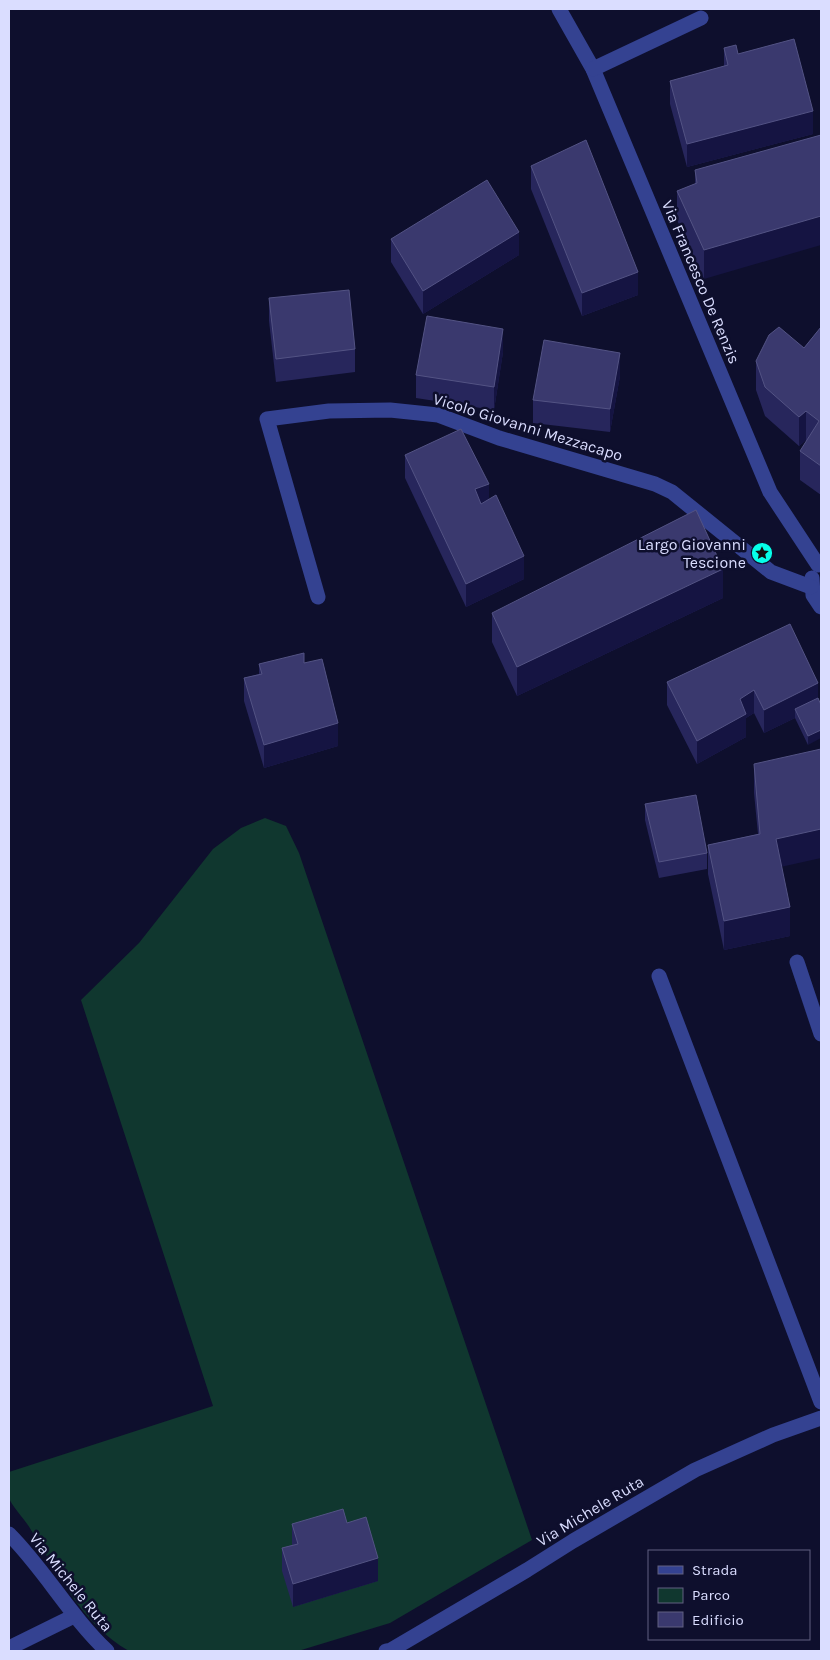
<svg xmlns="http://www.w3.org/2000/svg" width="830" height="1660" viewBox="0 0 830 1660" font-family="Karla,sans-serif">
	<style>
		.green { fill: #10372f }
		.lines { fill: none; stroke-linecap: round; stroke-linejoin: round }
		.minor { stroke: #344291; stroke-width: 15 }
		.wall { fill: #27265c }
		.shaded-wall { fill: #151442 }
		.building { fill: #3a396e; stroke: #535384 }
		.labels { text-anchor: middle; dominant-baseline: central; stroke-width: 5; stroke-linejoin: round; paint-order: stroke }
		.street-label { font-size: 16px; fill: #daddff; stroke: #0e0f2d }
		.poi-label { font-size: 16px; fill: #daddff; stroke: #0e0f2d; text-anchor: end }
	</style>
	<rect width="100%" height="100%" fill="#0e0f2d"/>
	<path class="green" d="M 265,818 L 286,826 L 299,853 L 532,1540 L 390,1623 L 298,1651 L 129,1651 C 81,1624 59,1574 31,1530 C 27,1522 11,1505 9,1498 C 7,1493 9,1478 9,1472 L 213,1406 L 81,1000 L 139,943 L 213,849 L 241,828 Z"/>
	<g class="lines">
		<g class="minor">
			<path d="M 559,9 L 593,69 L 770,492 L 818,565"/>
			<path d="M 593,69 L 701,18"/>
			<path d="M 812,578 L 813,595 L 821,607"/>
			<path d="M 318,597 L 267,419 L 329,411 L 390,410 L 438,415 L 499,438 L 655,484 L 672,492 L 771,572 L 811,587"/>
			<path d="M 797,962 L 821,1034"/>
			<path d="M 659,976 L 821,1402"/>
			<path d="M 9,1534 C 45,1570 70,1616 107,1651"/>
			<path d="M 9,1648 L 74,1616"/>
			<path d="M 386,1651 L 391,1650 L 527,1570 L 573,1541 L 695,1470 L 773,1435 L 821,1418"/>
		</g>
	</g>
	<g class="wall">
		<path d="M 724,48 L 738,54 L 813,134 L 687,167 L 670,104 L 670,81 L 724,66 Z"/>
		<path d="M 821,135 L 704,279 L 677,220 L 677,191 L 695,184 L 695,170 Z"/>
		<path d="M 531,166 L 638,295 L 582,316 L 531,189 Z"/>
		<path d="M 391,239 L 519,255 L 423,314 L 391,262 Z"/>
		<path d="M 269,298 L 355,349 L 355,372 L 276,382 L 269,321 Z"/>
		<path d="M 821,327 L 821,495 L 800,480 L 800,451 L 807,440 L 806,440 L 799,446 L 765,416 L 756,390 L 756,361 L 804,348 Z"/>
		<path d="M 503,352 L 494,410 L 416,398 L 416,375 Z"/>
		<path d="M 620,376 L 610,432 L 533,423 L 533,400 Z"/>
		<path d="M 405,455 L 489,499 L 524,579 L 466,607 L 405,478 Z"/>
		<path d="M 723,598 L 517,696 L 492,642 L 492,613 Z"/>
		<path d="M 304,663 L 338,746 L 264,768 L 244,701 L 244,678 L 259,674 L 259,664 Z"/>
		<path d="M 667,682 L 818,683 L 808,745 L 795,718 L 764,733 L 754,713 L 746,718 L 746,737 L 697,764 L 667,705 Z"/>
		<path d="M 754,764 L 782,867 L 790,936 L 724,950 L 708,874 L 708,845 L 758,834 L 754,793 Z"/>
		<path d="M 645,804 L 707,853 L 707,869 L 659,878 L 645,820 Z"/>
		<path d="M 292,1524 L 378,1581 L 293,1607 L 282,1571 L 282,1548 L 292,1545 Z"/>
	</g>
	<g class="shaded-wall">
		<path d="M 813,111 L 813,134 L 687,167 L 687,144 Z"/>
		<path d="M 821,216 L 821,245 L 704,279 L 704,250 Z"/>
		<path d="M 519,232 L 519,255 L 423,314 L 423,291 Z"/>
		<path d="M 638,272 L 638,295 L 582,316 L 582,293 Z"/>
		<path d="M 503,329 L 503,352 L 494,410 L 494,387 Z"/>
		<path d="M 620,353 L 620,376 L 610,432 L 610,409 Z"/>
		<path d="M 806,411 L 806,440 L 799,446 L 799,417 Z"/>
		<path d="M 489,484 L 489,507 L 475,512 L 475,489 Z"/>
		<path d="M 524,556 L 524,579 L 466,607 L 466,584 Z"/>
		<path d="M 723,569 L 723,598 L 517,696 L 517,667 Z"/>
		<path d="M 818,683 L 818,706 L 795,709 L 795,718 L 764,733 L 764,710 Z"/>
		<path d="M 754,690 L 754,713 L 746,718 L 746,737 L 697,764 L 697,741 L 740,699 Z"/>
		<path d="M 338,723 L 338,746 L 264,768 L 264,745 Z"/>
		<path d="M 821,730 L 821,738 L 808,745 L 808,736 Z"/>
		<path d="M 821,829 L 821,858 L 776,868 L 776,839 Z"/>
		<path d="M 790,907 L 790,936 L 724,950 L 724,921 Z"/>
		<path d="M 378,1558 L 378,1581 L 293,1607 L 293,1584 Z"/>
	</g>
	<g class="building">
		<path d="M 794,39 L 813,111 L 687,144 L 670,81 L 728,65 L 724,48 L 736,45 L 738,54 Z"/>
		<path d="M 821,135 L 821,216 L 704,250 L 677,191 L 697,183 L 695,170 Z"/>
		<path d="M 586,140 L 638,272 L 582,293 L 531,166 Z"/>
		<path d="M 487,180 L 519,232 L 423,291 L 391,239 Z"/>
		<path d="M 349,290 L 355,349 L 276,359 L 269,298 Z"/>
		<path d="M 427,316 L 503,329 L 494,387 L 416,375 Z"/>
		<path d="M 779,327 L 804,348 L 821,327 L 821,466 L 800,451 L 819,421 L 806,411 L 799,417 L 765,387 L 756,361 L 769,335 Z"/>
		<path d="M 544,340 L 620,353 L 610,409 L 533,400 Z"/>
		<path d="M 461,429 L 489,484 L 475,489 L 481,504 L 496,495 L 524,556 L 466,584 L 405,455 Z"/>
		<path d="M 696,510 L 723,569 L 517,667 L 492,613 Z"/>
		<path d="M 790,624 L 818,683 L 764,710 L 754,690 L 740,699 L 746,714 L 697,741 L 667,682 Z"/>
		<path d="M 304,653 L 304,663 L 322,659 L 338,723 L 264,745 L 244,678 L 262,674 L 259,664 Z"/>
		<path d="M 818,698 L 821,705 L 821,730 L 808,736 L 795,709 Z"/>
		<path d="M 821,749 L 821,829 L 776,839 L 790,907 L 724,921 L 708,845 L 760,834 L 754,764 Z"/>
		<path d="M 696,795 L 707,853 L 659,862 L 645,804 Z"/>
		<path d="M 343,1509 L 347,1523 L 366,1517 L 378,1558 L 293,1584 L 282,1548 L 298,1544 L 292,1524 Z"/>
	</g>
	<defs>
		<g id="sight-disc" transform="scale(1.125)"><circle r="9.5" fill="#06ffe9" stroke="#0e0f2d"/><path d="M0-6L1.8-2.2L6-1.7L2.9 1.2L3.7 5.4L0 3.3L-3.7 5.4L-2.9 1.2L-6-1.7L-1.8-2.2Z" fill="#111"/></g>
	</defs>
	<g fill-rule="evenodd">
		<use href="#sight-disc" x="762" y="553"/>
	</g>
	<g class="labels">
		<g class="street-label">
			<text transform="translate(701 282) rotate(67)">Via Francesco De Renzis</text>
			<text transform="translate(528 427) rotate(17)">Vicolo Giovanni Mezzacapo</text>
			<text transform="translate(590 1511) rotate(-31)">Via Michele Ruta</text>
			<text transform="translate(71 1582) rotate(51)">Via Michele Ruta</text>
		</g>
		<g class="poi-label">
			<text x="746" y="544">Largo Giovanni<tspan x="746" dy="18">Tescione</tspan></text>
		</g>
	</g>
	<rect width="830" height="1660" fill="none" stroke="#daddff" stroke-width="20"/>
	<rect x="648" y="1550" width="162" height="90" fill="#0e0f2d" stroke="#606181"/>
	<rect x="658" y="1566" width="25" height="8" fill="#344291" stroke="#606181"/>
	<text x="692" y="1575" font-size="15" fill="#daddff">Strada</text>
	<rect x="658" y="1588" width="25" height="15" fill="#10372f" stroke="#606181"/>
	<text x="692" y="1600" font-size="15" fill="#daddff">Parco</text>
	<rect x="658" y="1612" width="25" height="15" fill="#3a396e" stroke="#606181"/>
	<text x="692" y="1625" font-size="15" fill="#daddff">Edificio</text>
</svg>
